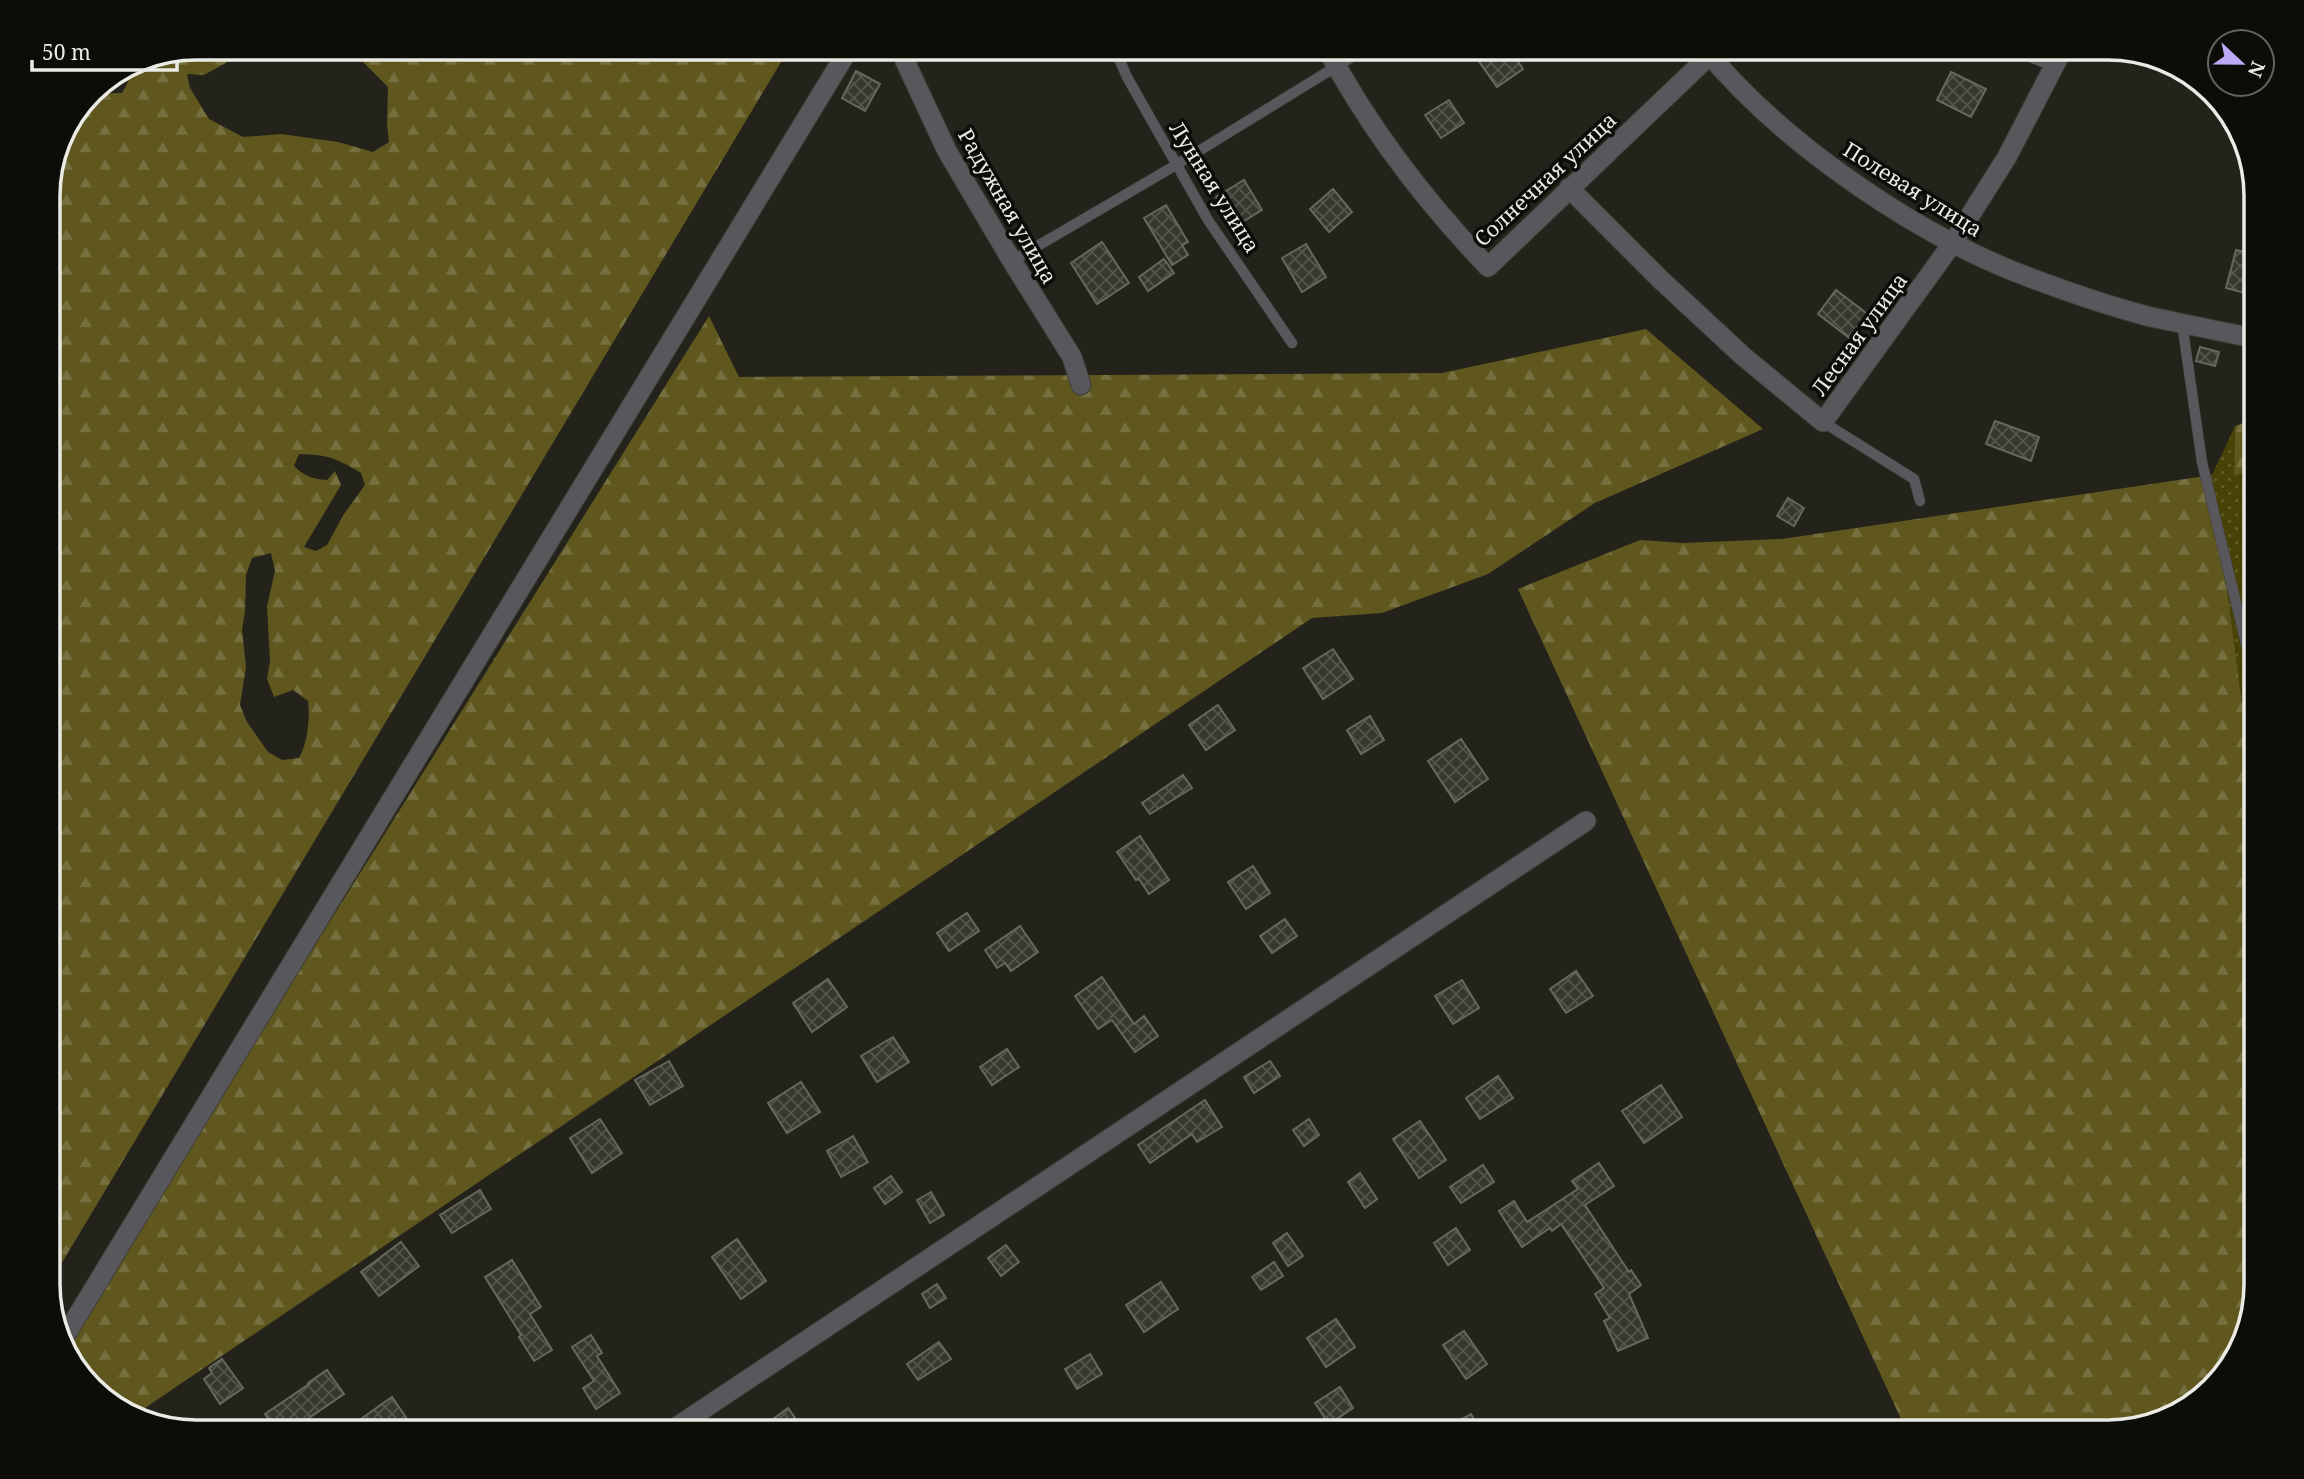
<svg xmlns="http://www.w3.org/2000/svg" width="2304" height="1479" viewBox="0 0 2304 1479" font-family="'Noto Serif',serif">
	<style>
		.grass { fill: url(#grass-dots) }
		.forest { fill: url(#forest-firs); fill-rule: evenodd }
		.building { fill: url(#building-cross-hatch); stroke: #68675e; stroke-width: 2 }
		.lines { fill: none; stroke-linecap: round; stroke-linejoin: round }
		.service-casing { stroke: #3f3f37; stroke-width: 11 }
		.minor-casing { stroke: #3f3f37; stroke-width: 21 }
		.service { stroke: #58575b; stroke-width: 10 }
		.minor { stroke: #58575b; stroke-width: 19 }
		.labels { text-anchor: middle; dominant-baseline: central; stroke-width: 7; stroke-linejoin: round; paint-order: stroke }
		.street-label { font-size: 21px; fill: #ebebe5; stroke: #0c0c08 }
		.rim { fill: none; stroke: #ebebe5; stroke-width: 3.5 }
	</style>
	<defs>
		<pattern id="grass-dots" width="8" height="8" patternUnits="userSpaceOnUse" patternTransform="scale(1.75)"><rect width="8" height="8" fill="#494206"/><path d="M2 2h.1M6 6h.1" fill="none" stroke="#635d2a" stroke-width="1.8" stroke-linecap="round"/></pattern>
		<pattern id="forest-firs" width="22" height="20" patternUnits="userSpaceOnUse" patternTransform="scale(1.75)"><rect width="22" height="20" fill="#5f571e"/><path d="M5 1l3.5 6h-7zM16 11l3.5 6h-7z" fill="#766f3f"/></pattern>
		<pattern id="building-cross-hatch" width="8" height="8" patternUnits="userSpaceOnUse" patternTransform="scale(1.75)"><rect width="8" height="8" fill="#38372f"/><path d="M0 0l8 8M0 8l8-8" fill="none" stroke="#55544d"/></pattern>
	</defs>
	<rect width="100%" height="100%" fill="#23231b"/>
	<path class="grass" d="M 2235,426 L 2234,476 L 2257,469 L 2257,817 L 2212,475 Z"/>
	<g class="forest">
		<path d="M 196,47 L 248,47 L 249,53 L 233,59 L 204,75 L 187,74 L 190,88 L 209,119 L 243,137 L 281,134 L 338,142 L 373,152 L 389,142 L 387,124 L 388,87 L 348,47 L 790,47 L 48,1286 L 48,915 L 56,891 L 48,867 L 48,186 L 59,138 L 89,94 L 122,93 L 139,62 L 150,56 ZM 299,454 C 329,455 336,458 361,473 L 365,485 L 344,514 L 327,545 L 316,551 L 304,547 L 341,485 L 335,471 L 327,480 C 312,479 304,476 294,466 ZM 271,553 L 275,571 L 267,606 L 270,661 L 267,679 L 274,697 L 293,690 L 308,701 C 310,719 308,742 299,758 L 282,760 L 268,752 L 247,722 L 240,705 L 246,667 L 242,630 L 245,611 L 246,575 L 252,558 Z"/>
		<path d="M 709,316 L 739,377 L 1442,373 L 1646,329 L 1763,429 L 1595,503 L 1488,574 L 1382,613 L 1312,618 L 136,1414 L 113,1407 L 67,1358 L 64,1346 Z"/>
		<path d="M 2257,418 L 2257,469 L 2234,476 L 2235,426 Z"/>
		<path d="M 2212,475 L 2257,817 L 2257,1284 L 2232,1366 L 2182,1412 L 2109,1432 L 1907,1432 L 1518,589 L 1640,540 L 1683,543 L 1782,539 Z"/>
	</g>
	<g class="building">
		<path d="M 1469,47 L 1508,47 L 1523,69 L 1497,87 Z"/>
		<path d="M 856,71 L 880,84 L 865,111 L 842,98 Z"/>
		<path d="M 1951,72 L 1986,89 L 1971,117 L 1937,100 Z"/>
		<path d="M 1449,100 L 1464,123 L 1441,138 L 1425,115 Z"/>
		<path d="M 1244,180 L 1262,210 L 1234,227 L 1216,197 Z"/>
		<path d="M 1333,189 L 1352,212 L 1329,232 L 1310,209 Z"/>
		<path d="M 1166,205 L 1188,242 L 1182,245 L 1188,255 L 1172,265 L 1144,218 Z"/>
		<path d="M 1102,242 L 1129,283 L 1097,304 L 1071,263 Z"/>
		<path d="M 1306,244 L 1326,277 L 1302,292 L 1282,258 Z"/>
		<path d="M 2236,250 L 2257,255 L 2257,296 L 2226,288 Z"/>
		<path d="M 1164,259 L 1174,273 L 1148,291 L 1139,277 Z"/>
		<path d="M 1836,290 L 1870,316 L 1852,340 L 1818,314 Z"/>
		<path d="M 2200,347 L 2219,352 L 2215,366 L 2196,361 Z"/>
		<path d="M 1995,421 L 2039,437 L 2031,461 L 1986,444 Z"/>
		<path d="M 1788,498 L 1804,508 L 1794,526 L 1777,516 Z"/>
		<path d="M 1333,649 L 1353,679 L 1323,699 L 1303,668 Z"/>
		<path d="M 1218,705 L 1235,730 L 1206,750 L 1189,725 Z"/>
		<path d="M 1370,716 L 1384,740 L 1361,754 L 1347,730 Z"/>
		<path d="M 1461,739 L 1488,779 L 1455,802 L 1428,761 Z"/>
		<path d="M 1183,775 L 1192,788 L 1150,814 L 1142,803 Z"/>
		<path d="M 1140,836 L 1169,880 L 1149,894 L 1139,879 L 1136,880 L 1117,852 Z"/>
		<path d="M 1253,866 L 1270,893 L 1246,909 L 1228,882 Z"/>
		<path d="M 967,913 L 979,931 L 949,951 L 937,933 Z"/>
		<path d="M 1285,919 L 1297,936 L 1272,953 L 1260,936 Z"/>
		<path d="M 1020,926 L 1038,952 L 1011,971 L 1005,963 L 997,968 L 985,950 Z"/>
		<path d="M 1576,971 L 1593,996 L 1566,1013 L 1550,989 Z"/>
		<path d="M 1102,977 L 1134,1024 L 1144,1016 L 1158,1036 L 1135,1052 L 1112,1020 L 1098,1029 L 1075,996 Z"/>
		<path d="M 828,979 L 847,1007 L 812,1032 L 793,1003 Z"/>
		<path d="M 1462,980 L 1479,1008 L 1453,1024 L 1435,996 Z"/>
		<path d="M 893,1037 L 909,1062 L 877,1082 L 861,1056 Z"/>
		<path d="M 1007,1049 L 1019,1067 L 992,1085 L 980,1067 Z"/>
		<path d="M 669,1061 L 683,1086 L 650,1105 L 635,1080 Z"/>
		<path d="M 1270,1061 L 1280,1076 L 1254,1093 L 1244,1077 Z"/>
		<path d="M 1498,1076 L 1513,1098 L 1480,1119 L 1466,1098 Z"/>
		<path d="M 801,1082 L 820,1112 L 787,1133 L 768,1103 Z"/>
		<path d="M 1661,1085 L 1682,1117 L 1644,1143 L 1622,1111 Z"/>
		<path d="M 1205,1100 L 1222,1127 L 1197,1142 L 1192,1134 L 1150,1163 L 1138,1145 Z"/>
		<path d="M 600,1119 L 622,1153 L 592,1173 L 570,1138 Z"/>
		<path d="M 1309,1119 L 1319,1135 L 1304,1146 L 1293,1130 Z"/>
		<path d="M 1420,1121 L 1446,1160 L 1419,1178 L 1393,1139 Z"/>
		<path d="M 853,1136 L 868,1162 L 841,1177 L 827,1151 Z"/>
		<path d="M 1599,1163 L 1614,1186 L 1585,1205 L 1629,1272 L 1631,1270 L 1641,1285 L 1629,1294 L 1648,1338 L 1618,1351 L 1604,1321 L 1610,1318 L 1595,1294 L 1604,1288 L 1561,1224 L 1552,1231 L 1550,1228 L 1522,1247 L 1499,1211 L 1514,1201 L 1527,1222 L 1578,1189 L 1572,1181 Z"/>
		<path d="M 1483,1165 L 1494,1182 L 1461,1203 L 1450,1187 Z"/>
		<path d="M 1360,1173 L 1377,1199 L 1365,1208 L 1348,1182 Z"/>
		<path d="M 891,1176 L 902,1192 L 885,1204 L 874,1188 Z"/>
		<path d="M 480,1190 L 491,1209 L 452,1233 L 440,1215 Z"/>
		<path d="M 931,1192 L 944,1215 L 930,1223 L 917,1200 Z"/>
		<path d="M 1456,1228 L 1470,1250 L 1448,1265 L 1434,1243 Z"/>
		<path d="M 1287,1233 L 1303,1256 L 1288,1266 L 1273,1243 Z"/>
		<path d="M 737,1239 L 766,1281 L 741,1299 L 712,1257 Z"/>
		<path d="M 401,1242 L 419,1266 L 379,1296 L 361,1272 Z"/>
		<path d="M 1006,1245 L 1019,1262 L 1001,1276 L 988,1258 Z"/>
		<path d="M 512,1260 L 541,1307 L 530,1314 L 552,1350 L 534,1361 L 519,1337 L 521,1335 L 485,1277 Z"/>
		<path d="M 1274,1262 L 1283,1276 L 1261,1290 L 1252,1277 Z"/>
		<path d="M 1161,1282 L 1178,1309 L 1144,1332 L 1126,1305 Z"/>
		<path d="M 937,1284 L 946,1298 L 930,1308 L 922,1294 Z"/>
		<path d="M 1336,1319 L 1355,1347 L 1326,1367 L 1307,1338 Z"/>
		<path d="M 1464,1331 L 1487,1364 L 1466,1379 L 1443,1345 Z"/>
		<path d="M 591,1335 L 602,1353 L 597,1356 L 620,1393 L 596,1409 L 583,1388 L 594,1381 L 572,1347 Z"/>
		<path d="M 939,1342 L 951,1359 L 918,1380 L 907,1364 Z"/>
		<path d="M 1090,1354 L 1102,1374 L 1077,1389 L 1065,1369 Z"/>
		<path d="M 222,1359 L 243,1388 L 220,1404 L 204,1379 L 212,1373 L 209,1368 Z"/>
		<path d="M 327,1370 L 344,1394 L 303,1422 L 310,1432 L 277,1432 L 265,1414 L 309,1384 L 308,1383 Z"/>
		<path d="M 1340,1387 L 1353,1408 L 1329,1424 L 1315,1403 Z"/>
		<path d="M 392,1397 L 416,1432 L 370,1432 L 361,1419 Z"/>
		<path d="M 788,1408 L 805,1432 L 756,1432 Z"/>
		<path d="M 1471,1414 L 1481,1432 L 1438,1432 Z"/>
	</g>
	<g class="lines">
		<g class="service-casing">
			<g id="service">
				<path d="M 1114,47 L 1127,77 L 1208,220 L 1292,343"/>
				<path d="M 2007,47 L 2054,67"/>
				<path d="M 1012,261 L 1176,165 L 1368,47"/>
				<path d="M 2182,323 L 2202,462 L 2255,681 L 2257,698"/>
				<path d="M 1823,422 L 1914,479 L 1920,501"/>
			</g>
		</g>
		<g class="minor-casing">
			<g id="minor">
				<path d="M 902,47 L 905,61 L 947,151 L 1012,261 L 1072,357 L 1081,385"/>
				<path d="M 1326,47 C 1369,128 1425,201 1488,267 L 1710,55"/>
				<path d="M 1703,47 C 1780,142 1917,236 2031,278 C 2068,292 2109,306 2147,316 C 2183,324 2220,331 2257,339"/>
				<path d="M 1569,188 L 1661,280 L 1744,357 L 1823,422 L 1952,244 L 2007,157 L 2064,47"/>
				<path d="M 62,1341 L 850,47"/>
				<path d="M 669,1432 L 1586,821"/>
			</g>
		</g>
		<use href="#service" class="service"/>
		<use href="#minor" class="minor"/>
	</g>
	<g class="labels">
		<g class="street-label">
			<text transform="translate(1545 179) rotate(-43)">Солнечная улица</text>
			<text transform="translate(1215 187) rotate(58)">Лунная улица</text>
			<text transform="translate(1913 189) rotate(32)">Полевая улица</text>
			<text transform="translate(1008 206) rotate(60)">Радужная улица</text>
			<text transform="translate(1859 334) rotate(-54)">Лесная улица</text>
		</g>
	</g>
	<path d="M0 0H2304V1479H0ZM196 60H2108A136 136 0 0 1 2244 196V1284A136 136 0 0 1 2108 1420H196A136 136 0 0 1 60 1284V196A136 136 0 0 1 196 60Z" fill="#0c0c08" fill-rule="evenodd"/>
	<path class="rim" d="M196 60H2108A136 136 0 0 1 2244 196V1284A136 136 0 0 1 2108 1420H196A136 136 0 0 1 60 1284V196A136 136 0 0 1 196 60Z"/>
	<g transform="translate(2241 63) rotate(112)"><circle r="33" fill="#0c0c08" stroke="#656560" stroke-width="2"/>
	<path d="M0-5L12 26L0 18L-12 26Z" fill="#baaaf6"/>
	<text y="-10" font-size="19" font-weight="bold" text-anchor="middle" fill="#ebebe5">N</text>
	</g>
	<path d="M32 60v10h145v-10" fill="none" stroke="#ebebe5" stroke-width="3.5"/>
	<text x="42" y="60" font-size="21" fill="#ebebe5" stroke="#0c0c08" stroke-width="5" paint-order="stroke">50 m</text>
</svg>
